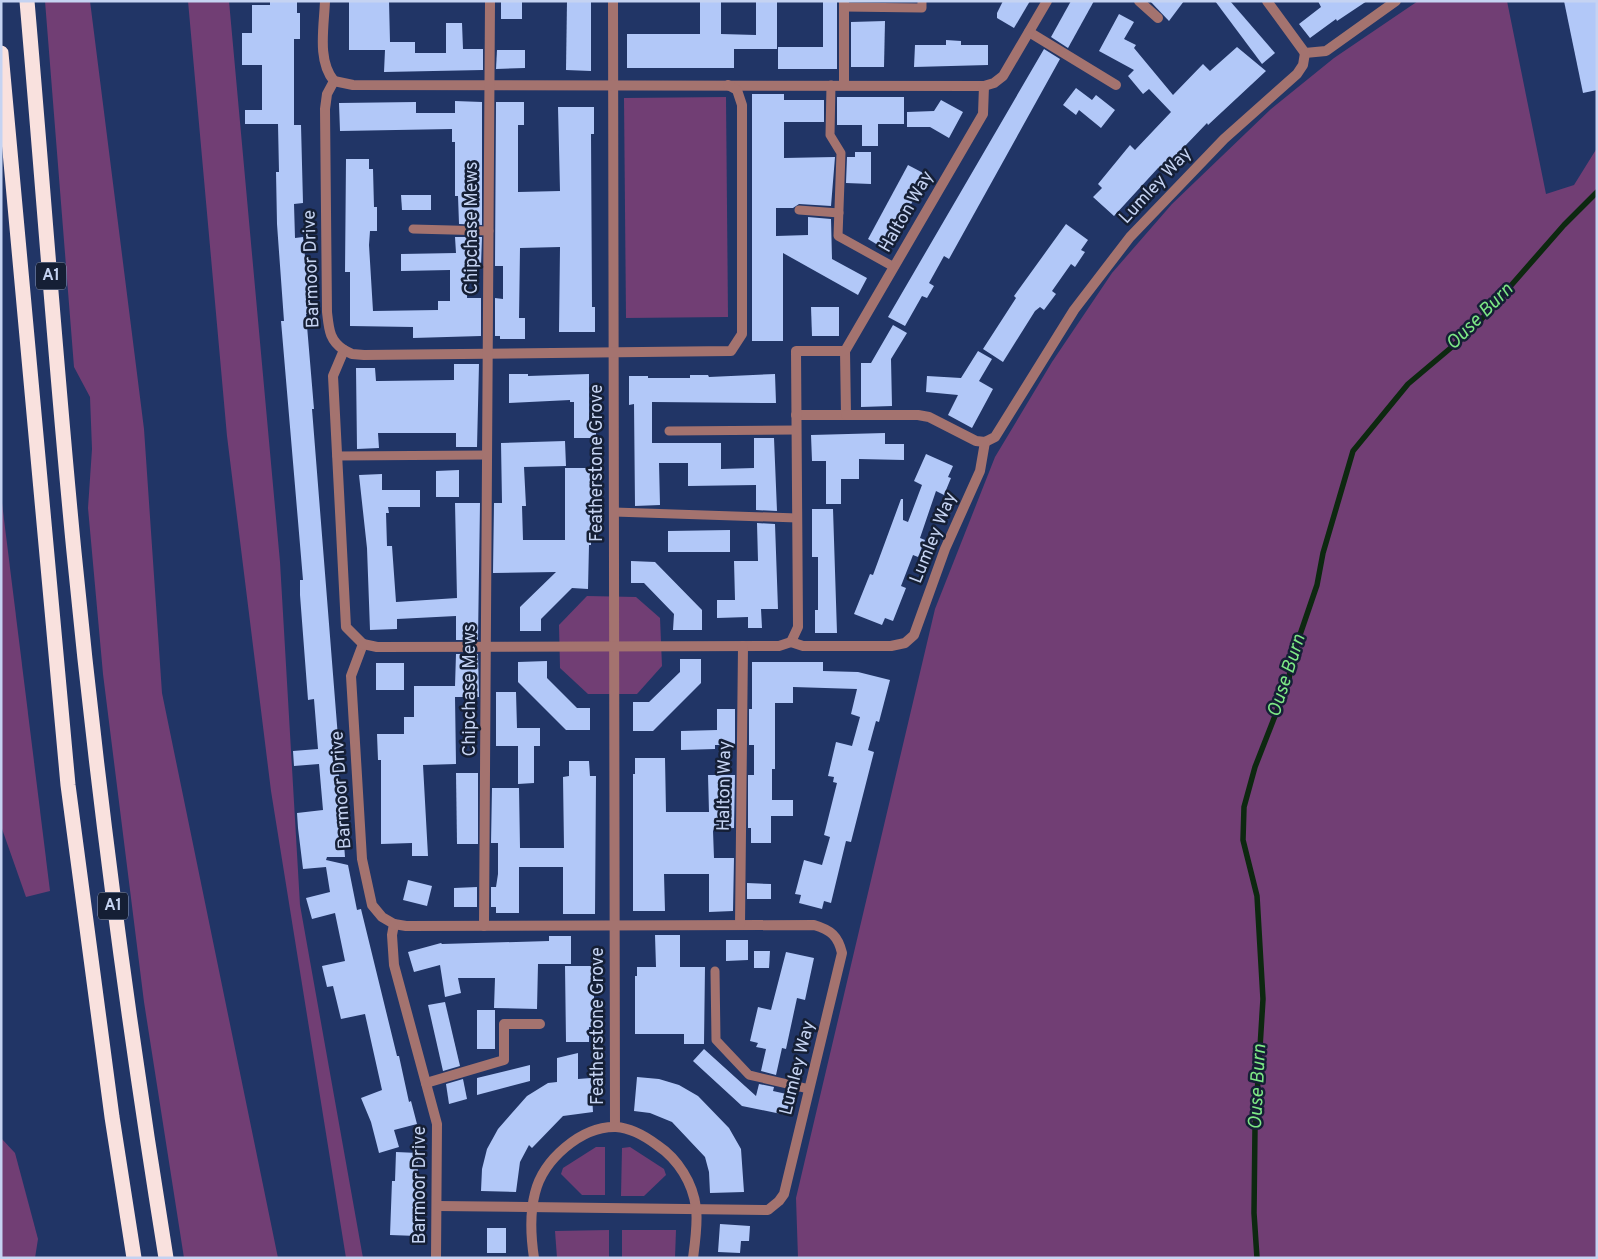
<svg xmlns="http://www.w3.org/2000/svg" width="1598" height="1259" viewBox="0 0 1598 1259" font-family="Overpass,sans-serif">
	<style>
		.green { fill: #713e74 }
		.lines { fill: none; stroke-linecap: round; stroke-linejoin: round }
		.stream { stroke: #0d2810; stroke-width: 5.5 }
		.building { fill: #b2c8f8 }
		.lane { stroke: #a4736f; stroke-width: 9 }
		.street { stroke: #a4736f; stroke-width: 10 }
		.highway { stroke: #f9e1de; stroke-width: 15 }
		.labels { text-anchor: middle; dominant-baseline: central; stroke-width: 5; stroke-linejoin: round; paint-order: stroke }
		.shield { fill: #151f35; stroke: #909db9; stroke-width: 1 }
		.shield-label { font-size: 16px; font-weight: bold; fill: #c5d3f2 }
		.street-label { font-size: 18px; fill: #c5d3f2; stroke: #151f35 }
		.water-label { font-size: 19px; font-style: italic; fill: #7de885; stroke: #151f35 }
	</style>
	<rect width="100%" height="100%" fill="#213566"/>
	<g class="green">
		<path d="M 45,1 L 90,1 L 144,429 L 162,693 L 278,1258 L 184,1258 L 144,1002 L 103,674 L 88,508 L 92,449 L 90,397 L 74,367 Z"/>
		<path d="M 188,1 L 229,1 L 280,562 L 300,905 L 363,1258 L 346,1258 L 271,791 L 227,436 Z"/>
		<path d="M 1418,1 L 1507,1 L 1546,194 L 1574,185 L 1597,148 L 1597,1258 L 798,1258 L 796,1198 L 935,609 L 995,457 L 1052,362 L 1112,273 L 1172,204 L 1271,109 L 1334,58 Z"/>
		<path d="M 726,97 L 728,317 L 626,318 L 624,98 Z"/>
		<path d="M 1,495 L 50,891 L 26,897 L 1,826 Z"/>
		<path d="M 587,596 L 636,597 L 660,618 L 662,666 L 637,694 L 588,694 L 560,668 L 559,625 Z"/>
		<path d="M 1,1138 L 15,1153 L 38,1239 L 35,1258 L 1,1258 Z"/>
		<path d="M 596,1147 L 605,1147 L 605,1195 L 582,1195 L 561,1174 L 563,1168 Z"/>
		<path d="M 630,1147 L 664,1169 L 666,1175 L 644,1196 L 621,1196 L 622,1148 Z"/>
		<path d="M 609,1230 L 609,1258 L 557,1258 L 555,1231 Z"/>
		<path d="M 622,1230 L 676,1230 L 675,1258 L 622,1258 Z"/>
	</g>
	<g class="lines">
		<path class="stream" d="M 1257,1258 L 1254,1213 L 1255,1128 L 1263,999 L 1257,896 L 1243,840 L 1244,807 L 1255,767 L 1289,680 L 1291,661 L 1317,585 L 1323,553 L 1353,451 L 1408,384 L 1472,330 L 1564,225 L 1597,192"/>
	</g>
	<g class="building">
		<path d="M 270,1 L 297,1 L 297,13 L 300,13 L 300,39 L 294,39 L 294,125 L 301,125 L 303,203 L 294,204 L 295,238 L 303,237 L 306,267 L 309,314 L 306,314 L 314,409 L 312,409 L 339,750 L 337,750 L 345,857 L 327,857 L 326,860 L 348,865 L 357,910 L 361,909 L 397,1056 L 399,1056 L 409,1102 L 411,1101 L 417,1124 L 394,1130 L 399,1147 L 379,1153 L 371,1122 L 361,1098 L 382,1090 L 365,1014 L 341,1019 L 333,986 L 327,987 L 322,966 L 345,961 L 335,913 L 312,919 L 306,898 L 330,892 L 326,867 L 303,869 L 298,828 L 297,813 L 323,810 L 319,764 L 294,766 L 293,751 L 318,749 L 314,699 L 308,700 L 300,595 L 300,580 L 303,580 L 281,321 L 284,321 L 277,224 L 276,172 L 279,172 L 278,124 L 245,124 L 245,110 L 262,110 L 262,65 L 242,65 L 242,33 L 252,33 L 252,5 L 270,5 Z"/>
		<path d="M 349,1 L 389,1 L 390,42 L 415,42 L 415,53 L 446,53 L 446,23 L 462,23 L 463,49 L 483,49 L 483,70 L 384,72 L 385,50 L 349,50 Z"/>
		<rect x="501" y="1" width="21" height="18"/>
		<path d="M 567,1 L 591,1 L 591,71 L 566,70 Z"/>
		<path d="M 700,1 L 721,1 L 721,34 L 756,35 L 756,1 L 777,1 L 777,49 L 734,49 L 734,68 L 627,68 L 627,34 L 700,34 Z"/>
		<path d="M 823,1 L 837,1 L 837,69 L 778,69 L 778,47 L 823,47 Z"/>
		<path d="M 1003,1 L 1030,1 L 1014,28 L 997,18 L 997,13 Z"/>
		<path d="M 1071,1 L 1094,1 L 1068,48 L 1051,37 Z"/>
		<path d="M 1150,1 L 1184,1 L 1169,21 Z"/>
		<path d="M 1215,1 L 1230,1 L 1275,53 L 1262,64 Z"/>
		<path d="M 1318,1 L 1367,1 L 1337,21 L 1336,19 L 1310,38 L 1299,24 L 1321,7 Z"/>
		<path d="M 1564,1 L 1597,1 L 1597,90 L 1583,93 Z"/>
		<path d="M 1119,14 L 1134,22 L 1124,39 L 1136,45 L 1134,48 L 1173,95 L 1203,64 L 1210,71 L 1237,47 L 1266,71 L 1208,125 L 1207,123 L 1161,171 L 1158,168 L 1114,216 L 1093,197 L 1102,188 L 1098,184 L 1130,145 L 1135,150 L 1171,112 L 1149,89 L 1143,94 L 1128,76 L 1134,70 L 1099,51 Z"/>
		<path d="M 885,21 L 884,67 L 851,67 L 851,22 Z"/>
		<path d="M 946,40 L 961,41 L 961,45 L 988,45 L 988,65 L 914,67 L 915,45 L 946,45 Z"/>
		<path d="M 1044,49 L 1060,59 L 949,259 L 944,256 L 929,283 L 934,286 L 927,298 L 922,296 L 905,326 L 888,317 Z"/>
		<path d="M 497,50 L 525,50 L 525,68 L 496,69 Z"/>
		<path d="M 1076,88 L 1092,100 L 1096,95 L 1115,110 L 1101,128 L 1079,110 L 1076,115 L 1063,105 Z"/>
		<path d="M 752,94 L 784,94 L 784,100 L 824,100 L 824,122 L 784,122 L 784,158 L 835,157 L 831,206 L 799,204 L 793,208 L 776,208 L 776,236 L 808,235 L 808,217 L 831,219 L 832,259 L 867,278 L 858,295 L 783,253 L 783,341 L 752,341 Z"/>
		<path d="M 837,97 L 904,97 L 904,124 L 878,124 L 878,146 L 862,146 L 862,125 L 837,125 Z"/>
		<path d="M 941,100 L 963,112 L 949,138 L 930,127 L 907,127 L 907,112 L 934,111 Z"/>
		<path d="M 455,101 L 482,102 L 482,225 L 459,224 L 458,196 L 455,196 L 455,142 L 452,142 L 452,129 L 340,131 L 339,103 L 416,102 L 416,113 L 455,113 Z"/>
		<path d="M 496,102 L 524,102 L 524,125 L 518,125 L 518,192 L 560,191 L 558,107 L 594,107 L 594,134 L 591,134 L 592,307 L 595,307 L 595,332 L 559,332 L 560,247 L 520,248 L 519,318 L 525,318 L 525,339 L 500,339 L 500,336 L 495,336 L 495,298 L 503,299 L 503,266 L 495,266 Z"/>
		<path d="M 855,152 L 871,152 L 871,184 L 846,183 L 847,157 L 855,157 Z"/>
		<path d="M 346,159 L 369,159 L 369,169 L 373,169 L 374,207 L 377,207 L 377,231 L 370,231 L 369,245 L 373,311 L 438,310 L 438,301 L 450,301 L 450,270 L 401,271 L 401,254 L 456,253 L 455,237 L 482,237 L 481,266 L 468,266 L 467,298 L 481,298 L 481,336 L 413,338 L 413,327 L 350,326 L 350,272 L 345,272 Z"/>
		<path d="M 908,165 L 927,175 L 886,250 L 868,239 Z"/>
		<path d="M 401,195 L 431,195 L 431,210 L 402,210 Z"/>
		<path d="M 1066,224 L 1088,240 L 1081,250 L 1085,252 L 1075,267 L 1071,264 L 1052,291 L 1056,294 L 1044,310 L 1040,307 L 1035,311 L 1003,362 L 983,349 L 1016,298 L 1014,296 Z"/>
		<path d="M 811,307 L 839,307 L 839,336 L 812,336 Z"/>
		<path d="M 893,325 L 907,333 L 891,359 L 892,406 L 861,407 L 861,363 L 871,363 Z"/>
		<path d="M 978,351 L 992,359 L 979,381 L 993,389 L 972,428 L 948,415 L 958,395 L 926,392 L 927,376 L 961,378 Z"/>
		<path d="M 454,364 L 479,364 L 477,447 L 456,447 L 456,433 L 378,433 L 379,448 L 357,449 L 356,368 L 375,368 L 376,381 L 379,381 L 454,380 Z"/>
		<path d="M 509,374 L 528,374 L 528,376 L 589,374 L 589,422 L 596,422 L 596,438 L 574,438 L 574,402 L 570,402 L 570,400 L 509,403 Z"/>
		<path d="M 775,374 L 776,403 L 652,402 L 652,443 L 721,443 L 721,469 L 754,468 L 754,438 L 774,438 L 777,511 L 756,510 L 756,485 L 688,486 L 688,463 L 659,463 L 660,505 L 635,506 L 634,404 L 629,405 L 629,376 L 648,376 L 648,378 L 690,378 L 690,375 L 708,375 L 709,377 Z"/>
		<path d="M 885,433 L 885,444 L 904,444 L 904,460 L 859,459 L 859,479 L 841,479 L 841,504 L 826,504 L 826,461 L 812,461 L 811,435 Z"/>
		<path d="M 565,441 L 566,466 L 524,467 L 526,506 L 522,506 L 523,540 L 565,540 L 565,468 L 595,468 L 596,530 L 591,530 L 591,545 L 589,545 L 588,589 L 572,588 L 541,619 L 541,631 L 520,631 L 520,607 L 556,572 L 493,573 L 494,503 L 502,503 L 501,443 Z"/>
		<path d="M 926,454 L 953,466 L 948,477 L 951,478 L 944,495 L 936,491 L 920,538 L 925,540 L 918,557 L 913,555 L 901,586 L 906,588 L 893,621 L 885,618 L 882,625 L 854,614 L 870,574 L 873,575 L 901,499 L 903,499 L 903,520 L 908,522 L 922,485 L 914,481 Z"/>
		<path d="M 459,470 L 459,497 L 436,497 L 436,471 Z"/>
		<path d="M 382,474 L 382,490 L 420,490 L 420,507 L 388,507 L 389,513 L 386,513 L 387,546 L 392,546 L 396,602 L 457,598 L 455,503 L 480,503 L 478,640 L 456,640 L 456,616 L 397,619 L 397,629 L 370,630 L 367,548 L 359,475 Z"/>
		<path d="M 812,509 L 833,509 L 837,633 L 815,633 L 815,610 L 818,610 L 818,557 L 812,557 Z"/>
		<path d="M 757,523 L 775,524 L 778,609 L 761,609 L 762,628 L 748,628 L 748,617 L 717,618 L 717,600 L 735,600 L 734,561 L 758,561 Z"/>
		<path d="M 730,530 L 730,552 L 668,552 L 668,531 Z"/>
		<path d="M 631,561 L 655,562 L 702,610 L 702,630 L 673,630 L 674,614 L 644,583 L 631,583 Z"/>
		<path d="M 456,654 L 478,654 L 479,697 L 455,697 L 456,764 L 423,765 L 428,856 L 412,856 L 412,843 L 381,844 L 381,760 L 378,760 L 377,734 L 404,734 L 404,717 L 414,717 L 414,686 L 455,686 Z"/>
		<path d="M 680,659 L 701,659 L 701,683 L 653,731 L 633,731 L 633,702 L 649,702 L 680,672 Z"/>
		<path d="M 547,661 L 547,678 L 577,708 L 590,708 L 590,730 L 566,730 L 518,682 L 518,662 Z"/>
		<path d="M 752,662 L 823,662 L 823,671 L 858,672 L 890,680 L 879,722 L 876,721 L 868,750 L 874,752 L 851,842 L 846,841 L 831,903 L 824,901 L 822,909 L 799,903 L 801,895 L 795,894 L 804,860 L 822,865 L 830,837 L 824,835 L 837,783 L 833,782 L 834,777 L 828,776 L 836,742 L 852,746 L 860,717 L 851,714 L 857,689 L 793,687 L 793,703 L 775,703 L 775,769 L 772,769 L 772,800 L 793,800 L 793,816 L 771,816 L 771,843 L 751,843 L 751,828 L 748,828 L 748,775 L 754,775 L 754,745 L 749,745 L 749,709 L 752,709 Z"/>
		<rect x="376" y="663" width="28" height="27"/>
		<path d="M 496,692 L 516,692 L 517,728 L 540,728 L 540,746 L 534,746 L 534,783 L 518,784 L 518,746 L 496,746 Z"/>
		<path d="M 717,709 L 735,709 L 735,745 L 715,745 L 715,749 L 681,750 L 681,731 L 717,730 Z"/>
		<path d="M 635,758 L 665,758 L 666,812 L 709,812 L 708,775 L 735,775 L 734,828 L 714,829 L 713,831 L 714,858 L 734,858 L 733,911 L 709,912 L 709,874 L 664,874 L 665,911 L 633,911 L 633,774 L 635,774 Z"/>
		<path d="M 569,761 L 589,761 L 590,776 L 596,776 L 595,914 L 563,914 L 563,867 L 519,867 L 519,913 L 496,913 L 496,907 L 491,907 L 491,887 L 496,887 L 498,874 L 498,843 L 491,843 L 492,788 L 519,788 L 520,848 L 564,848 L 563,777 L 569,776 Z"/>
		<path d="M 456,773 L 478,773 L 478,844 L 457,844 Z"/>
		<path d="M 408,880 L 432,886 L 427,906 L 403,900 Z"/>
		<path d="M 747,883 L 771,884 L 771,899 L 747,899 Z"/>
		<path d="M 477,887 L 477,907 L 454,907 L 454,888 Z"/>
		<path d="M 655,935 L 680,935 L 680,967 L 705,967 L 704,1044 L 684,1044 L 684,1034 L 635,1034 L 635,976 L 637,976 L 637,967 L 656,967 Z"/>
		<path d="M 549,936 L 571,936 L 571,964 L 538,964 L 537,1009 L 494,1008 L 495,978 L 458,978 L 461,993 L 445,997 L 440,965 L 414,972 L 408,952 L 441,943 L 442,944 L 549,941 Z"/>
		<path d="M 726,940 L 748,940 L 748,960 L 726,961 Z"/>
		<path d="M 754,951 L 770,951 L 769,968 L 754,968 Z"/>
		<path d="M 786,952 L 814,958 L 805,1000 L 797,998 L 786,1049 L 782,1048 L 776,1075 L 761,1071 L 766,1049 L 756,1047 L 758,1043 L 750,1041 L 758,1007 L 771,1010 Z"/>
		<path d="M 565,966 L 594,966 L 594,1027 L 589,1027 L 589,1042 L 566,1042 Z"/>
		<path d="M 445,1002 L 460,1066 L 443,1071 L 428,1005 Z"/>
		<rect x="477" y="1010" width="18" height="39"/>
		<path d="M 704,1049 L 756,1096 L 759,1084 L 774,1087 L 773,1091 L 791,1095 L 786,1115 L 742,1106 L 693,1061 Z"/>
		<path d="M 578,1053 L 578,1079 L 591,1078 L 593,1112 L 563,1116 L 532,1148 L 529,1145 L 520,1162 L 516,1192 L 481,1191 L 482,1169 L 487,1149 L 498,1129 L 527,1096 L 548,1083 L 557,1082 L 557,1058 Z"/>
		<path d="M 530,1065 L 530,1081 L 477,1095 L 477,1078 Z"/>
		<path d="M 637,1077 L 659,1079 L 679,1085 L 698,1096 L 729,1128 L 741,1149 L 744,1192 L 710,1193 L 709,1172 L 705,1157 L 672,1122 L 650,1113 L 634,1111 Z"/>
		<path d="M 463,1079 L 467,1099 L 449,1104 L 446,1084 Z"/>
		<path d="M 396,1152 L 418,1153 L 417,1236 L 390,1235 L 392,1181 L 395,1181 Z"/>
		<path d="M 720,1224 L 750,1226 L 749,1241 L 741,1241 L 740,1253 L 718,1252 Z"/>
		<rect x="487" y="1228" width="19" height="25"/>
	</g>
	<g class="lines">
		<g class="lane">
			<path d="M 844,7 L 922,8 L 922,1"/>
			<path d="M 831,85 L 830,135 L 841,153 L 838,236 L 894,267"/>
			<path d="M 799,210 L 839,213"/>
			<path d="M 413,229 L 489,231"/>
			<path d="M 669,431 L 796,430"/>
			<path d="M 337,456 L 487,455"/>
			<path d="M 614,512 L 797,518"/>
			<path d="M 715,971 L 716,1040 L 749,1075 L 809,1089"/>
		</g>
		<g class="street">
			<path d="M 325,1 C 324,27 317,61 334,81"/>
			<path d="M 613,1 L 615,1127"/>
			<path d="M 1139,1 L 1158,18"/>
			<path d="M 1267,1 L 1305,53"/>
			<path d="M 1029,32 L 1116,85"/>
			<path d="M 1305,53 L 1326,51 L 1396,1"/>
			<path d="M 334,81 L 327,94 L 325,109 L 327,312 C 329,329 329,340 344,350 L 333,376 L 346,627 L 363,644 L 351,676 L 362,859 L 372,905 L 382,917 L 394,924 L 392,935 L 394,965 L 437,1124 L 436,1258"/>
			<path d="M 334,81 L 353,85 L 984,86 L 994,83 L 1003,76 L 1047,1"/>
			<path d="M 844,85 L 844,1"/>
			<path d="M 344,350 L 352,354 L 364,355 L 731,351 L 742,334 L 742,105 L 737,90 L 728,85"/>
			<path d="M 796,415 L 846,415 L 845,351 L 983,114 L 984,86"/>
			<path d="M 846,415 L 918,415 L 929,417 L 976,441 L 985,442 L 995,437 L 1074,310 L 1130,237 L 1224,139 L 1297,74 L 1303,65 L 1305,53"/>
			<path d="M 791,642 L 798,627 L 796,351 L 845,351"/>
			<path d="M 363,644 L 377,647 L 779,646 L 791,642 L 803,646 L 891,646 L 905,643 L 914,635 L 945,549 L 980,471 L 985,442"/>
			<path d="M 394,924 L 406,926 L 814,925 C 831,930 838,936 842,953 L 784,1194 L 779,1201 L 768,1210 L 438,1206"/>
			<path d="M 740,925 L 743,646"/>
			<path d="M 484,926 L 490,1"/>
			<path d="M 426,1083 L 504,1060 L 504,1024 L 540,1024"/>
			<path d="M 534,1258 C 531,1238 530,1212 535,1193 C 543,1160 581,1126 616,1127 C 632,1128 645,1136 657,1145 C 678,1159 693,1183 696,1208 C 698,1223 695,1243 693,1258"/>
		</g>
		<g class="highway">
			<path d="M 27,1 C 43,185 56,369 74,552 C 97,788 128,1023 166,1258"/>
			<path d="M 1,53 L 68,785 L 112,1117 L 134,1258"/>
		</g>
	</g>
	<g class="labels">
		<g class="shield">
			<rect x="36" y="262.5" width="30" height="27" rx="4"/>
			<rect x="98" y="892.5" width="30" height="27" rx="4"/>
		</g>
		<g class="shield-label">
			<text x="51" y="276">A1</text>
			<text x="113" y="906">A1</text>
		</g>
		<g class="street-label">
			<text transform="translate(1156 186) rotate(-47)">Lumley Way</text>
			<text transform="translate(907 212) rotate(-60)">Halton Way</text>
			<text transform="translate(472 228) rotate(-90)">Chipchase Mews</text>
			<text transform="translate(312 269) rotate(-92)">Barmoor Drive</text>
			<text transform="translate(597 463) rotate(-90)">Featherstone Grove</text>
			<text transform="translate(934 538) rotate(-68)">Lumley Way</text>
			<text transform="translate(470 690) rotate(-90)">Chipchase Mews</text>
			<text transform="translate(725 786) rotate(-89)">Halton Way</text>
			<text transform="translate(342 790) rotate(-94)">Barmoor Drive</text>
			<text transform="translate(598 1026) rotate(-90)">Featherstone Grove</text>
			<text transform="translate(798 1068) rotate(-76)">Lumley Way</text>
			<text transform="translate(420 1185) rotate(-90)">Barmoor Drive</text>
		</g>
		<g class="water-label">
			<text transform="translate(1480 317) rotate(-45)">Ouse Burn</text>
			<text transform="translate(1287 676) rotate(-72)">Ouse Burn</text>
			<text transform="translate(1258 1087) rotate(-87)">Ouse Burn</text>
		</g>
	</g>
	<rect width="1598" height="1259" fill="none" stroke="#c5d3f2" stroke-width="5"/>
</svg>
